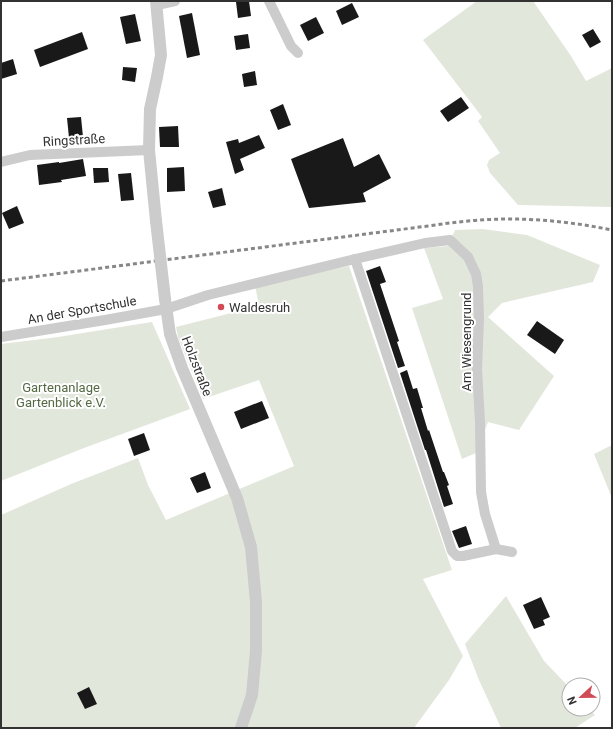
<svg xmlns="http://www.w3.org/2000/svg" width="613" height="729" viewBox="0 0 613 729" font-family="Roboto,sans-serif">
	<style>
		.green { fill: #e2e7dc }
		.building { fill: #191919 }
		.lines { fill: none; stroke-linecap: round; stroke-linejoin: round }
		.minor { stroke: #ccc; stroke-width: 10 }
		.tertiary { stroke: #ccc; stroke-width: 12 }
		.rail { stroke: #878787; stroke-width: 3; stroke-dasharray: 4 3; stroke-linecap: butt }
		.tertiary-bridge { stroke: #ccc; stroke-width: 12 }
		.poi-dot { fill: #d14b57; stroke: #fff; stroke-width: 1.5 }
		.labels { text-anchor: middle; dominant-baseline: central; stroke-width: 4; stroke-linejoin: round; paint-order: stroke }
		.street-label { font-size: 13px; fill: #323232; stroke: #fff }
		.poi-label { font-size: 13px; fill: #323232; stroke: #fff; text-anchor: start }
		.park-label { font-size: 13px; fill: #556944; stroke: #fff }
	</style>
	<rect width="100%" height="100%" fill="#fff"/>
	<g class="green">
		<path d="M 477,1 L 533,1 L 571,56 L 586,81 L 612,68 L 612,207 L 518,205 L 490,173 L 487,165 L 489,160 L 500,153 L 478,121 L 482,117 L 423,40 Z"/>
		<path d="M 483,229 L 527,235 L 600,265 L 593,282 L 502,303 L 488,317 L 554,376 L 519,430 L 488,422 L 476,453 L 462,459 L 412,308 L 443,299 L 424,248 L 448,246 L 455,230 Z"/>
		<path d="M 349,266 L 452,570 L 423,579 L 463,656 L 449,680 L 414,728 L 1,728 L 1,515 L 71,484 L 138,458 L 148,485 L 166,520 L 294,466 L 259,380 L 203,399 L 178,337 L 176,327 L 259,306 L 255,285 Z"/>
		<path d="M 152,322 L 190,409 L 84,448 L 1,481 L 1,344 L 58,337 Z"/>
		<path d="M 612,445 L 612,498 L 594,454 Z"/>
		<path d="M 506,596 L 544,661 L 569,687 L 569,709 L 589,709 L 595,715 L 575,728 L 501,728 L 479,680 L 465,644 Z"/>
	</g>
	<g class="building">
		<path d="M 245,1 L 249,1 L 251,16 L 238,18 L 236,2 Z"/>
		<path d="M 352,3 L 359,17 L 342,25 L 336,11 Z"/>
		<path d="M 192,13 L 200,55 L 187,58 L 179,16 Z"/>
		<path d="M 135,14 L 141,41 L 126,44 L 120,17 Z"/>
		<path d="M 316,17 L 324,33 L 308,41 L 300,25 Z"/>
		<path d="M 593,29 L 601,42 L 590,48 L 582,35 Z"/>
		<path d="M 82,32 L 88,49 L 40,67 L 34,50 Z"/>
		<path d="M 248,34 L 250,48 L 236,50 L 234,36 Z"/>
		<path d="M 13,59 L 17,74 L 1,79 L 1,63 Z"/>
		<path d="M 123,67 L 137,68 L 135,82 L 122,80 Z"/>
		<path d="M 255,71 L 257,85 L 244,87 L 242,74 Z"/>
		<path d="M 461,97 L 469,108 L 448,122 L 440,111 Z"/>
		<path d="M 283,104 L 291,125 L 278,130 L 270,110 Z"/>
		<path d="M 81,117 L 83,137 L 69,138 L 67,118 Z"/>
		<path d="M 178,126 L 179,147 L 160,147 L 159,127 Z"/>
		<path d="M 259,135 L 265,148 L 240,159 L 244,170 L 235,174 L 226,142 L 238,139 L 239,143 Z"/>
		<path d="M 343,138 L 354,167 L 379,154 L 391,178 L 363,193 L 366,202 L 309,208 L 291,159 Z"/>
		<path d="M 83,159 L 86,176 L 61,180 L 62,182 L 39,185 L 37,165 L 59,162 L 59,163 Z"/>
		<path d="M 184,167 L 185,191 L 167,192 L 167,168 Z"/>
		<path d="M 93,168 L 108,168 L 109,182 L 94,183 Z"/>
		<path d="M 131,173 L 134,200 L 121,201 L 118,174 Z"/>
		<path d="M 222,188 L 226,205 L 213,208 L 208,192 Z"/>
		<path d="M 17,206 L 24,223 L 9,229 L 2,213 Z"/>
		<path d="M 380,266 L 386,282 L 380,284 L 399,341 L 397,342 L 405,366 L 398,368 L 366,271 Z"/>
		<path d="M 537,321 L 564,340 L 555,354 L 527,335 Z"/>
		<path d="M 407,370 L 413,389 L 417,388 L 423,408 L 421,408 L 428,431 L 429,430 L 443,472 L 444,472 L 449,485 L 447,486 L 453,504 L 444,507 L 426,450 L 425,450 L 400,373 Z"/>
		<path d="M 262,401 L 269,418 L 241,429 L 234,412 Z"/>
		<path d="M 144,433 L 150,450 L 134,456 L 128,439 Z"/>
		<path d="M 205,472 L 211,488 L 197,493 L 190,478 Z"/>
		<path d="M 466,526 L 472,544 L 459,548 L 452,531 Z"/>
		<path d="M 541,597 L 550,617 L 543,620 L 545,625 L 534,629 L 523,605 Z"/>
		<path d="M 89,687 L 97,704 L 85,709 L 77,693 Z"/>
	</g>
	<g class="lines">
		<g class="minor">
			<path d="M 269,1 L 291,46 L 298,53"/>
			<path d="M 157,5 L 175,1"/>
			<path d="M 1,162 L 30,155 L 149,150"/>
			<path d="M 355,259 L 452,551 L 457,556 L 463,556 L 496,549"/>
			<path d="M 1,337 L 105,320 L 166,309 L 208,295 L 355,259 L 425,243 L 450,240 L 468,257 L 476,274 L 478,286 L 479,319 L 477,369 L 480,422 L 481,492 L 485,514 L 496,549 L 512,552"/>
		</g>
		<g class="tertiary">
			<path d="M 156,221 L 149,150 L 150,109 L 157,77 L 161,55 L 156,1"/>
			<path d="M 165,299 L 170,334 L 182,368 L 237,498 L 251,547 L 256,602 L 256,651 L 252,695 L 241,728"/>
		</g>
		<path class="rail" d="M 1,281 L 428,226 C 455,222 481,219 508,219 C 543,219 578,223 612,230"/>
		<path class="tertiary-bridge" d="M 156,221 L 165,299"/>
	</g>
	<circle class="poi-dot" cx="221" cy="307" r="4"/>
	<g class="labels">
		<g class="street-label">
			<text transform="translate(74 140) rotate(-3)">Ringstraße</text>
			<text transform="translate(82 310) rotate(-10)">An der Sportschule</text>
			<text transform="translate(466 342) rotate(-90)">Am Wiesengrund</text>
			<text transform="translate(197 366) rotate(69)">Holzstraße</text>
		</g>
		<g class="poi-label">
			<text x="229" y="307">Waldesruh</text>
		</g>
		<g class="park-label">
			<text x="61" y="387">Gartenanlage<tspan x="61" dy="15">Gartenblick e.V.</tspan></text>
		</g>
	</g>
	<rect width="613" height="729" fill="none" stroke="#323232" stroke-width="4"/>
	<g transform="translate(581 697) rotate(248)"><circle r="19" fill="#ffffff" stroke="#adadad"/>
	<path d="M0-3L7 15L0 10L-7 15Z" fill="#d14b57"/>
	<text y="-6" font-size="11" font-weight="bold" text-anchor="middle" fill="#323232">N</text>
	</g>
</svg>
